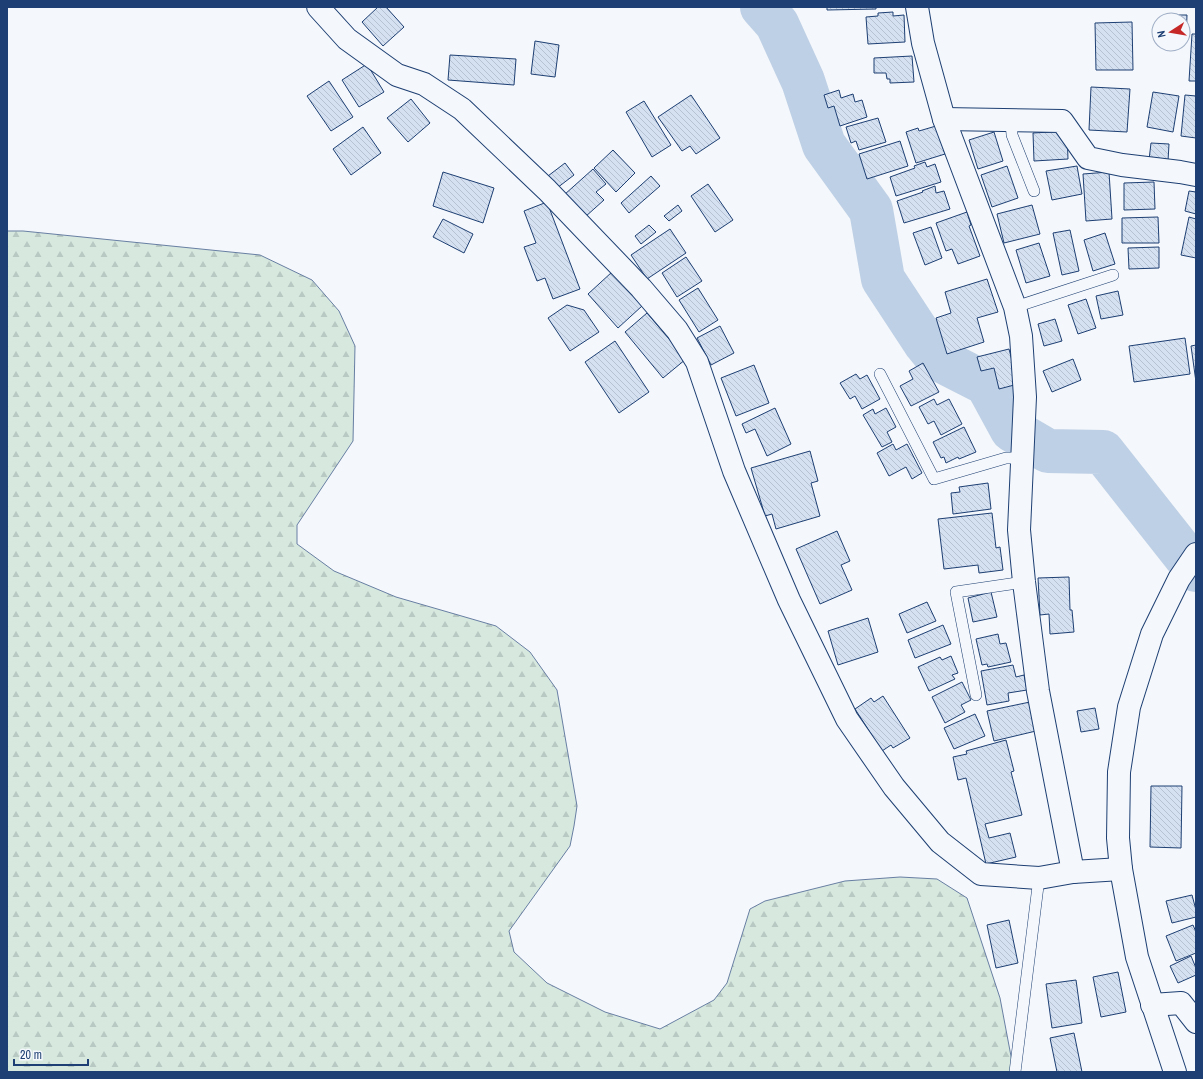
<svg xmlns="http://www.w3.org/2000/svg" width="1203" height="1079" viewBox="0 0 1203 1079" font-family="'Archivo Narrow',sans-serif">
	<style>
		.forest { fill: url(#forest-firs); stroke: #687fa3 }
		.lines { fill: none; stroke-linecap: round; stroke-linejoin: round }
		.river { stroke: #bed0e5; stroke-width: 44 }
		.building { fill: url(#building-back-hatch); stroke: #1d3f73 }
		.service-casing { stroke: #1d3f73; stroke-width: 12 }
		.minor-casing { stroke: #1d3f73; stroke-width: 24 }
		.tertiary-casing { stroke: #1d3f73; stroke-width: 24 }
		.service { stroke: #f4f7fb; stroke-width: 11 }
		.minor { stroke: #f4f7fb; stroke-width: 22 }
		.tertiary { stroke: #f4f7fb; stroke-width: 22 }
	</style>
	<defs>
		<pattern id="forest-firs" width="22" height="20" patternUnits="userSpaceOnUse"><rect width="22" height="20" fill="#d7e8df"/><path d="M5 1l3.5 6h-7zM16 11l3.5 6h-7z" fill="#b8c8c3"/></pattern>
		<pattern id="building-back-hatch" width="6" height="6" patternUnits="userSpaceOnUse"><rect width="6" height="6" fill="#d5e0f0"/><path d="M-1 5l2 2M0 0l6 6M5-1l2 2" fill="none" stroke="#b6c1d1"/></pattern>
	</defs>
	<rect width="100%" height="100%" fill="#f4f7fb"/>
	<path class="forest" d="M 7,231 L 23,231 L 260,255 L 312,280 L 339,311 L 355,346 L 353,441 L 297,525 L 297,544 L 334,571 L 396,597 L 496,626 L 530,652 L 557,690 L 577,806 L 574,826 L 570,846 L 509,931 L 514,952 L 547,983 L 605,1012 L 660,1029 L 714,1000 L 727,983 L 750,909 L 765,901 L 845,881 L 900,877 L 937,879 L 967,898 L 1000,998 L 1014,1072 L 7,1072 Z"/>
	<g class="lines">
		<path class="river" d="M 762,7 L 777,24 L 803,81 L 824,145 L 871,210 L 883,279 L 925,343 L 938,359 L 987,384 L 1012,430 L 1048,451 L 1103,452 L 1196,570"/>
	</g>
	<g class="building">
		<path d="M 378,7 L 386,7 L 404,27 L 383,46 L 362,22 Z"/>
		<path d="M 827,7 L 876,7 L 876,9 L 827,10 Z"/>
		<path d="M 893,12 L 893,16 L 904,15 L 905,42 L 868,44 L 866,17 L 878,16 L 878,13 Z"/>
		<path d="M 1174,15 L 1187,15 L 1186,40 L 1183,40 L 1183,20 L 1174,20 Z"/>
		<path d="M 1132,22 L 1133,70 L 1096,70 L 1095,23 Z"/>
		<path d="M 1192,34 L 1196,34 L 1196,81 L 1189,81 Z"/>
		<path d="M 535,41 L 559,45 L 555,77 L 531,74 Z"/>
		<path d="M 450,55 L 516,59 L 514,85 L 448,80 Z"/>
		<path d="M 912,56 L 914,82 L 890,83 L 890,79 L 887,79 L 886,73 L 874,73 L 874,58 Z"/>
		<path d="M 367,64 L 384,92 L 359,107 L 342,80 Z"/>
		<path d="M 329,81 L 353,117 L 331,131 L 307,96 Z"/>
		<path d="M 1091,87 L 1130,89 L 1127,132 L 1089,130 Z"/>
		<path d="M 839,90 L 841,98 L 853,94 L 855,102 L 862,100 L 867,117 L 840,126 L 834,106 L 828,108 L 824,95 Z"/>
		<path d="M 1153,92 L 1179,96 L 1173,132 L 1147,127 Z"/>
		<path d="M 691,95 L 720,138 L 696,154 L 690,146 L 682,151 L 658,117 Z"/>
		<path d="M 1185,95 L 1196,96 L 1196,138 L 1181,136 Z"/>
		<path d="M 411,99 L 430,123 L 408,142 L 387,118 Z"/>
		<path d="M 644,101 L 671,145 L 652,157 L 626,112 Z"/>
		<path d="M 878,118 L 886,142 L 859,150 L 856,141 L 851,143 L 846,127 Z"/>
		<path d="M 936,126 L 945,154 L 916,163 L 906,132 L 918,128 L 919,131 Z"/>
		<path d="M 363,127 L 381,153 L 351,175 L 333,149 Z"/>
		<path d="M 1067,131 L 1068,159 L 1034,161 L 1033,133 Z"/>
		<path d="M 994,132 L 1003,161 L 978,169 L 969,140 Z"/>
		<path d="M 900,141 L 908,166 L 867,179 L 859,154 Z"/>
		<path d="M 1151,143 L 1169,144 L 1168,161 L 1149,160 Z"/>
		<path d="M 613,150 L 635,173 L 616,192 L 594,168 Z"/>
		<path d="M 925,162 L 927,167 L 935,164 L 941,182 L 896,196 L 890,177 L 915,168 L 914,166 Z"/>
		<path d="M 565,163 L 574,175 L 557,188 L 548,176 Z"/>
		<path d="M 1007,166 L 1018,198 L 992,207 L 981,175 Z"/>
		<path d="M 1077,166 L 1082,194 L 1052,200 L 1046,171 Z"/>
		<path d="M 593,169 L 606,184 L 596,192 L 604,200 L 585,217 L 564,195 Z"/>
		<path d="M 443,172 L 494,188 L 483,223 L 433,206 Z"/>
		<path d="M 1109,172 L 1112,219 L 1086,221 L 1083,174 Z"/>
		<path d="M 651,176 L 660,186 L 629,213 L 621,203 Z"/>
		<path d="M 1154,182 L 1155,209 L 1124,210 L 1124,183 Z"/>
		<path d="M 708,184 L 733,220 L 715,232 L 691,196 Z"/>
		<path d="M 935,186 L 936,193 L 944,191 L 950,209 L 904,223 L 897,201 L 923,192 L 922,191 Z"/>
		<path d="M 1189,191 L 1196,192 L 1196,214 L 1185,211 Z"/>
		<path d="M 547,202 L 580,289 L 553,299 L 545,278 L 537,281 L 524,247 L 536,243 L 524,211 Z"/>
		<path d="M 678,205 L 682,211 L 669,221 L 664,216 Z"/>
		<path d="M 1032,205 L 1040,234 L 1004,243 L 997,214 Z"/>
		<path d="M 967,212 L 971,225 L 969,226 L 980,256 L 958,264 L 952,249 L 946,251 L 936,223 Z"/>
		<path d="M 1158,217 L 1159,243 L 1122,243 L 1122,218 Z"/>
		<path d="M 1189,217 L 1196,219 L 1196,258 L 1181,255 Z"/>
		<path d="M 443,219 L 473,234 L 464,253 L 433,237 Z"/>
		<path d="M 649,225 L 656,232 L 641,244 L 635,236 Z"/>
		<path d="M 931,227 L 942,258 L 925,265 L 913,233 Z"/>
		<path d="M 670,229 L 686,253 L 647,279 L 631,255 Z"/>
		<path d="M 1070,230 L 1079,271 L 1062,275 L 1053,233 Z"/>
		<path d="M 1105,233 L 1115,264 L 1093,271 L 1084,240 Z"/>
		<path d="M 1039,243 L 1050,276 L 1026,283 L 1016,250 Z"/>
		<path d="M 1159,247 L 1159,268 L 1129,269 L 1128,248 Z"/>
		<path d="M 686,257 L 702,281 L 677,297 L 662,273 Z"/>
		<path d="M 612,272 L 642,306 L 618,328 L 588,294 Z"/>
		<path d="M 987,279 L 998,312 L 977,318 L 984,342 L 947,354 L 936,318 L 951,313 L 945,292 Z"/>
		<path d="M 698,288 L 718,320 L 699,332 L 679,300 Z"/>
		<path d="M 1118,291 L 1123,315 L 1101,319 L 1096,296 Z"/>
		<path d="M 1086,299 L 1096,328 L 1078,334 L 1068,305 Z"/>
		<path d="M 567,305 L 584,310 L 599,332 L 570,351 L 548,318 Z"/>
		<path d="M 647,313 L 686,359 L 663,378 L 625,332 Z"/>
		<path d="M 1055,319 L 1062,341 L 1044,346 L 1038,324 Z"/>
		<path d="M 720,326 L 734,353 L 711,365 L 697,338 Z"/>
		<path d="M 1185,338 L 1190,374 L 1134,382 L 1129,346 Z"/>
		<path d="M 615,341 L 649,392 L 619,413 L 585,362 Z"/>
		<path d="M 1196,345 L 1196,382 L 1191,346 Z"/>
		<path d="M 1009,349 L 1018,384 L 999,389 L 994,368 L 981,371 L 977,357 Z"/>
		<path d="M 1073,359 L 1081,380 L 1052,392 L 1043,371 Z"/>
		<path d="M 923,363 L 939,392 L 911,406 L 900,386 L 913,379 L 909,371 Z"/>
		<path d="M 754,365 L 769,403 L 736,416 L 721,378 Z"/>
		<path d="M 856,374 L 860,379 L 867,375 L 880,399 L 862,409 L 855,396 L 850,399 L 840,383 Z"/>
		<path d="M 934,399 L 937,405 L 949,399 L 962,424 L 941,435 L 934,421 L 928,424 L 919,407 Z"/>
		<path d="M 775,408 L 791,444 L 767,456 L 755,429 L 746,433 L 742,424 Z"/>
		<path d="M 886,408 L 896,427 L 887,432 L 892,442 L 882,447 L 863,415 L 873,409 L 875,414 Z"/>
		<path d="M 964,427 L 976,452 L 959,459 L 958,457 L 946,463 L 944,457 L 941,458 L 933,442 Z"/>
		<path d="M 893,444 L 896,450 L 907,444 L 922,473 L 912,479 L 906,467 L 889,476 L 877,453 Z"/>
		<path d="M 810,451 L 818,481 L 811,483 L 820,516 L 776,529 L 772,514 L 765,516 L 751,468 Z"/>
		<path d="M 988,483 L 991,509 L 953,514 L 951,493 L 960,492 L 959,487 Z"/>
		<path d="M 992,513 L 996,548 L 1000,547 L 1003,570 L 979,573 L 978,565 L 944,569 L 938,519 Z"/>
		<path d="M 837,531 L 850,561 L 841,565 L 852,590 L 820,604 L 796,549 Z"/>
		<path d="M 1069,577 L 1070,610 L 1072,610 L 1074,632 L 1050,634 L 1049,614 L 1040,615 L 1038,578 Z"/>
		<path d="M 991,592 L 997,617 L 973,622 L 968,598 Z"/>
		<path d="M 927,602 L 936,621 L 907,633 L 899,614 Z"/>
		<path d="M 868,618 L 878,652 L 838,665 L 828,631 Z"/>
		<path d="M 943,625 L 951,644 L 915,658 L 908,640 Z"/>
		<path d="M 998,634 L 1000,644 L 1006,643 L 1011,662 L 988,667 L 987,664 L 982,665 L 976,639 Z"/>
		<path d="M 951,656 L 958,673 L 952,675 L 955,679 L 929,691 L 918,667 L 940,657 L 942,660 Z"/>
		<path d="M 1013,665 L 1016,677 L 1024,675 L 1027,690 L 1008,693 L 1009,701 L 987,705 L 981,671 Z"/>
		<path d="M 962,682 L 971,700 L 961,705 L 965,712 L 945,723 L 932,697 Z"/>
		<path d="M 883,696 L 910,738 L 893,748 L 891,745 L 882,751 L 855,709 L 871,698 L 874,702 Z"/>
		<path d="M 1030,702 L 1036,731 L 994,741 L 987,711 Z"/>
		<path d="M 1095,708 L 1099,729 L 1081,732 L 1077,711 Z"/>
		<path d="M 975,714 L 985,736 L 954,749 L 944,728 Z"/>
		<path d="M 1006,740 L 1014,771 L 1011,772 L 1022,815 L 985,824 L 989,838 L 1010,833 L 1016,857 L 986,864 L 966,778 L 958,780 L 953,757 L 967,754 L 966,751 Z"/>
		<path d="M 1151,786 L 1182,786 L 1181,848 L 1150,847 Z"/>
		<path d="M 1192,895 L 1196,910 L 1196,917 L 1172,923 L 1166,901 Z"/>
		<path d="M 1009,920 L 1018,963 L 996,968 L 987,925 Z"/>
		<path d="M 1193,925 L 1196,932 L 1196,953 L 1176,961 L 1166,936 Z"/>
		<path d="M 1191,956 L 1196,968 L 1196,975 L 1178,983 L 1170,966 Z"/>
		<path d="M 1118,972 L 1126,1012 L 1101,1017 L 1093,977 Z"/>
		<path d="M 1076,980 L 1082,1023 L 1052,1028 L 1046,984 Z"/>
		<path d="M 1074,1033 L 1082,1072 L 1057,1072 L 1050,1038 Z"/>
	</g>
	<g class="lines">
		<g class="service-casing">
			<g id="service">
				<path d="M 1011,120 L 1012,135 L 1034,191"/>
				<path d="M 1015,307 L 1113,275"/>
				<path d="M 880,374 L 934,479 L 1006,458 L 1022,458"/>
				<path d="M 976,695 L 956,592 L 1024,582"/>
				<path d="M 1015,1072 L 1039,878"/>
			</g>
		</g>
		<g class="minor-casing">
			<g id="minor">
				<path d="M 318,7 L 347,39 L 397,75 L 424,84 L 462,109 L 547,190 L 641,288 L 677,330 L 697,362 L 734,471 L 789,600 L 847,719 L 894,787 L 940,842 L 981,874 L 1039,878 L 1073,872 L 1121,869"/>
				<path d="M 917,7 L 923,43 L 944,119 L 1015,307 L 1021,336 L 1025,397 L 1019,530 L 1024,582 L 1038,691 L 1073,872"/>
				<path d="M 944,119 L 1062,121 L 1088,158 L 1122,165 L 1180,172 L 1196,175"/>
				<path d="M 1152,1005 L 1181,1003 L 1196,1022"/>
			</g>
		</g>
		<g class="tertiary-casing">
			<path id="tertiary" d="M 1175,1072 L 1137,957 L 1121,869 L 1118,838 L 1119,772 L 1129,707 L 1152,634 L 1179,579 L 1196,554"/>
		</g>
		<use href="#service" class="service"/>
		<use href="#minor" class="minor"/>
		<use href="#tertiary" class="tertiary"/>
	</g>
	<rect width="1203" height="1079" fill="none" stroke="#1d3f73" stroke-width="16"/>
	<g transform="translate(1171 32) rotate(258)"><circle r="19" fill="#f4f7fb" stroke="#9eadc5"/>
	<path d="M0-3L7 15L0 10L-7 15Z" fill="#c62828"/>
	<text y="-6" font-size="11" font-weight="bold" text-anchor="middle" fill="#1d3f73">N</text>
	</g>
	<path d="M14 1059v6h74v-6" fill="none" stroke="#1d3f73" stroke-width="2"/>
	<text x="20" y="1059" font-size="12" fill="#1d3f73" stroke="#f4f7fb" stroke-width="3" paint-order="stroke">20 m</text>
</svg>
